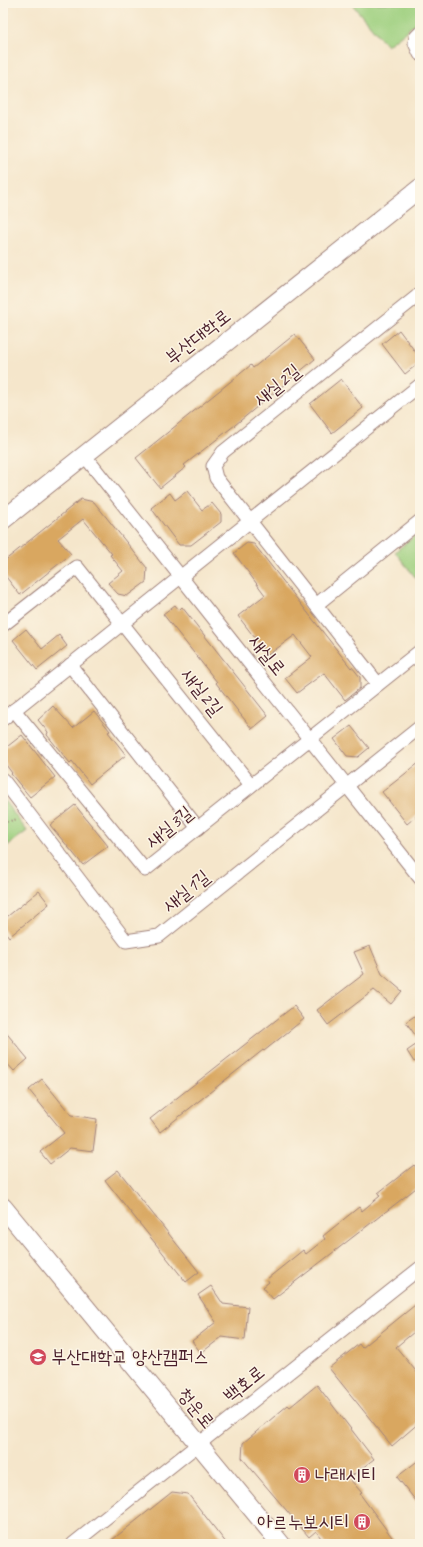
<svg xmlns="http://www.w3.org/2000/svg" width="423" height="1547" viewBox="0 0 423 1547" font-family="Caveat,'Poor Story',sans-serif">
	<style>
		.green { fill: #9fd080; stroke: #747856 }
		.building { fill: #d9a761 }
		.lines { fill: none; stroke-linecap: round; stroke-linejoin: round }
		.street-casing { stroke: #a0827b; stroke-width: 15 }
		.secondary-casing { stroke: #a0827b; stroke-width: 20 }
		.path { stroke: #a0827b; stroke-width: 2; stroke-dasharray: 1 3; stroke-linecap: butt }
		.street { stroke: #fff; stroke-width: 13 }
		.secondary { stroke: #fff; stroke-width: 18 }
		.labels { text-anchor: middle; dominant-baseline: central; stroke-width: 3; stroke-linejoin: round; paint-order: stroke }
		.street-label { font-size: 19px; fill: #4a1f2b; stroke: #fcf5e5 }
		.poi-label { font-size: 19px; fill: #4a1f2b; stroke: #fcf5e5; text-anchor: start }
	</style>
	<rect width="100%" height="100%" fill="#fcf5e5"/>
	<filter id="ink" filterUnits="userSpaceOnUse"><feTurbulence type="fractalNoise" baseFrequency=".025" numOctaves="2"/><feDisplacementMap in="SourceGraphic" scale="8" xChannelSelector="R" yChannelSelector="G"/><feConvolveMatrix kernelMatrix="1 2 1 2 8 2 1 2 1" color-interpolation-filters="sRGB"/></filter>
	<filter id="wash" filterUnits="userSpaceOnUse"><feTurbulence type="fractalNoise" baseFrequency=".012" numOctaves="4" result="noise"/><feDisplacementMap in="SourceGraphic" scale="16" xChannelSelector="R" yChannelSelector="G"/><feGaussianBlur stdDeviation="0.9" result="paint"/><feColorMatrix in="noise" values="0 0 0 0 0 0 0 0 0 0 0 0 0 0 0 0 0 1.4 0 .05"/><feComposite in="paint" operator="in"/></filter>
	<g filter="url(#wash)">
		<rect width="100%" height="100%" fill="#f5e6cb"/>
		<g class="green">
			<path d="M 351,3 L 420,3 L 420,20 L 387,46 Z"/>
			<path d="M 420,531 L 420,583 L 395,552 Z"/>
			<path d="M 3,799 L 27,831 L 3,849 Z"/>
		</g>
		<g id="blocks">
			<g class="building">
				<path d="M 399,330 L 420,358 L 420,362 L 405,374 L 382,344 Z"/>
				<path d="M 295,334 L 315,359 L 235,425 L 184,465 L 186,467 L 160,488 L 136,458 L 251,365 L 253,368 Z"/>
				<path d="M 341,379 L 363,408 L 332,433 L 310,404 Z"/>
				<path d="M 187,491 L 202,510 L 212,503 L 221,514 L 221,522 L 191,545 L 179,545 L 151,508 L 170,493 L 175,500 Z"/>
				<path d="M 81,499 L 94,502 L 147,568 L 146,582 L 127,596 L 118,594 L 108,583 L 123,571 L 110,555 L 112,554 L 83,519 L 58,539 L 71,554 L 20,595 L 3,573 L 3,562 Z"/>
				<path d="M 247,543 L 254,544 L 351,668 L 352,667 L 360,677 L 360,688 L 345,700 L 324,673 L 297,693 L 285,678 L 312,657 L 295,635 L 268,655 L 238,616 L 265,595 L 234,553 Z"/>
				<path d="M 175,605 L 179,610 L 182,607 L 268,716 L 252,729 L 216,683 L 217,682 L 163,614 Z"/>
				<path d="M 26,629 L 42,649 L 59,635 L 67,646 L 37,670 L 13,640 Z"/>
				<path d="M 53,706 L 73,728 L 94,711 L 110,731 L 108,732 L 126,755 L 90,784 L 72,761 L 70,763 L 47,735 L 48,732 L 38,720 Z"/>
				<path d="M 351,726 L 369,748 L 358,757 L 347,756 L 334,739 Z"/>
				<path d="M 22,735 L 55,777 L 30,797 L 11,774 L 12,773 L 3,761 L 3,750 Z"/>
				<path d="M 420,762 L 420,813 L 407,824 L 382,792 Z"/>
				<path d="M 75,805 L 108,846 L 83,865 L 50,825 Z"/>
				<path d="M 39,891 L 49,904 L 9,937 L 3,929 L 3,920 Z"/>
				<path d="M 370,946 L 382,974 L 402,991 L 391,1004 L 374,990 L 328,1025 L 317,1010 L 364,974 L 354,952 Z"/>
				<path d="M 294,1006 L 304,1019 L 264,1051 L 263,1050 L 160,1132 L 150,1119 Z"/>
				<path d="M 420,1012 L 420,1058 L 414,1062 L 407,1051 L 420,1042 L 406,1022 Z"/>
				<path d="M 3,1029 L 28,1059 L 14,1071 L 3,1059 Z"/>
				<path d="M 42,1079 L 71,1115 L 97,1119 L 93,1151 L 70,1148 L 50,1164 L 40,1152 L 64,1133 L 29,1090 Z"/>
				<path d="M 414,1165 L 420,1172 L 420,1185 L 273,1299 L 263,1287 L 269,1282 L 267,1279 L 303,1250 L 306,1254 L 325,1239 L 323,1236 L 359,1207 L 362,1211 L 380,1196 L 378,1193 Z"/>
				<path d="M 118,1170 L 199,1272 L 186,1282 L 105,1180 Z"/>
				<path d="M 211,1286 L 223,1304 L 248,1307 L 245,1340 L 222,1337 L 201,1353 L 192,1341 L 216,1322 L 198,1295 Z"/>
				<path d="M 420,1301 L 420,1327 L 396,1347 L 420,1376 L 420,1422 L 392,1446 L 329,1368 L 359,1344 L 362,1348 Z"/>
				<path d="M 317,1385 L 374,1459 L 349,1478 L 362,1493 L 360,1494 L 397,1544 L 325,1544 L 316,1531 L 309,1537 L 242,1458 L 243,1443 L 288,1405 L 290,1407 Z"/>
				<path d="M 420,1459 L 420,1506 L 397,1477 Z"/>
				<path d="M 172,1492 L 188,1494 L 227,1544 L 107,1544 Z"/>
			</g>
		</g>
	</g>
	<g filter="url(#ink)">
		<use href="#blocks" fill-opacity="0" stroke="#a0827b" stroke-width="1"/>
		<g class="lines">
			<g class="street-casing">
				<g id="street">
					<path d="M 420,33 L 416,37 L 415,43 L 420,54"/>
					<path d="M 84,455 L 420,878"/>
					<path d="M 316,605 L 420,521"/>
					<path d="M 3,625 L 77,567 L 251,785"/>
					<path d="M 70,665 L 198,828"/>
					<path d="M 378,684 L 216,478 L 213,466 L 223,452 L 420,294"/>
					<path d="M 14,710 L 145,870 L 420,651"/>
					<path d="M 3,719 L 420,385"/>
					<path d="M 3,780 L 126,941 L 159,936 L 420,727"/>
					<path d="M 73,1544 L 420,1268"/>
				</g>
			</g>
			<g class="secondary-casing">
				<g id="secondary">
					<path d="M 3,520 L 420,188"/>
					<path d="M 3,1207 L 281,1544"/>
				</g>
			</g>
			<path class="path" d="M 3,823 L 17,819"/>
			<use href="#street" class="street"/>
			<use href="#secondary" class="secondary"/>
		</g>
	</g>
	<defs>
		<g id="school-disc" transform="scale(0.9)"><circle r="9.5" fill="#d1495b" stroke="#fcf5e5"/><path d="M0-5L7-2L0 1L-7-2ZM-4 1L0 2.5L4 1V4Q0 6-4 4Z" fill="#fff"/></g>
		<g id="building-disc" transform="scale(0.9)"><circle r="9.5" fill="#d1495b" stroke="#fcf5e5"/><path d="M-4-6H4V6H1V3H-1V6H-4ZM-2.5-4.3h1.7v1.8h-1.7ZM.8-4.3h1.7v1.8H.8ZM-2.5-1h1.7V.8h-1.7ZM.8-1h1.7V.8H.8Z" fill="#fff"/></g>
	</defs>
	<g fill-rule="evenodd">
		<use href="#school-disc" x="38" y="1357"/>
		<use href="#building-disc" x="302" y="1475"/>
		<use href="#building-disc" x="362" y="1522"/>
	</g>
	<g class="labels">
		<g class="street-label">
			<text transform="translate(198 337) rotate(-38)">부산대학로</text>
			<text transform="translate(277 385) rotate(-39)">새실2길</text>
			<text transform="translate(267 655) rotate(51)">새실로</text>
			<text transform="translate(202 692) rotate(52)">새실2길</text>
			<text transform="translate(169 827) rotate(-39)">새실3길</text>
			<text transform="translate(186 891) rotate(-39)">새실1길</text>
			<text transform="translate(244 1384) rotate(-39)">백호로</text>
			<text transform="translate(196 1408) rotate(51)">청운로</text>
		</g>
		<g class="poi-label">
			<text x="51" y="1357">부산대학교 양산캠퍼스</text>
			<text x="315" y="1475">나래시티</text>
			<text x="349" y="1522" text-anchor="end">아르누보시티</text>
		</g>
	</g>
	<rect width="423" height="1547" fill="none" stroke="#fcf5e5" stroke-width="16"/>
</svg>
